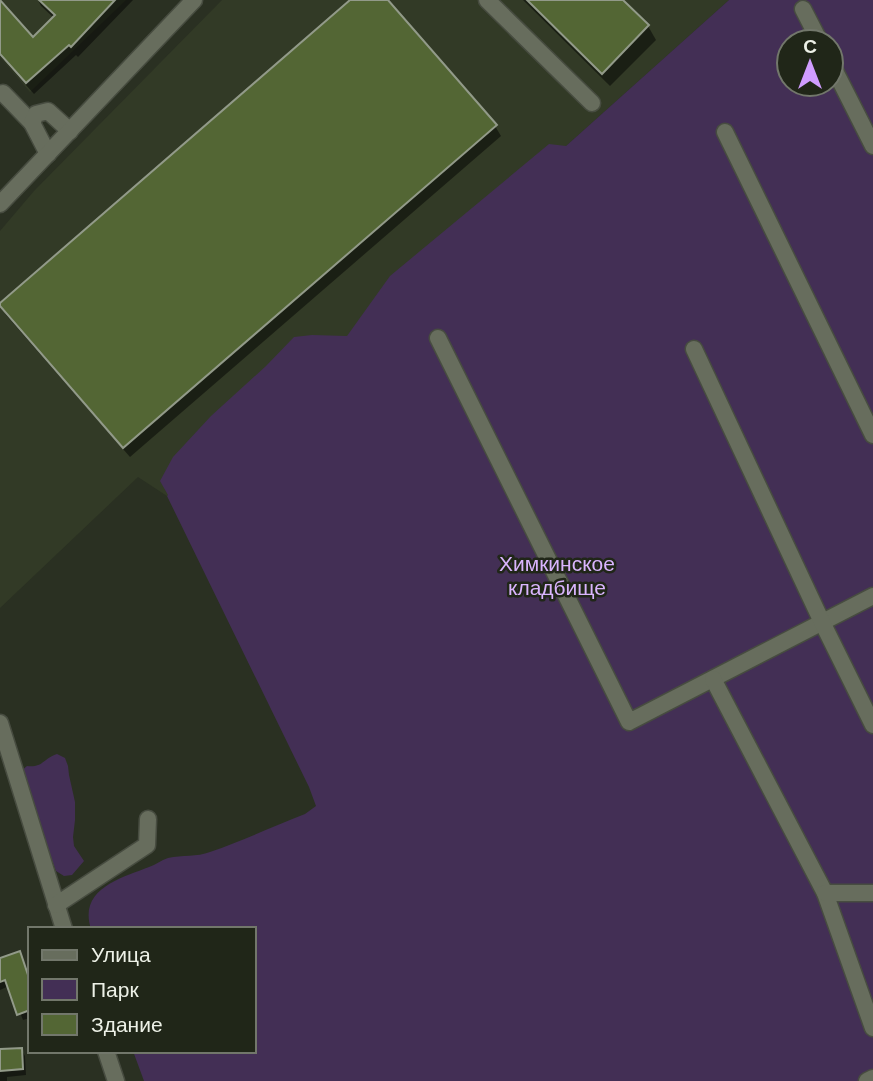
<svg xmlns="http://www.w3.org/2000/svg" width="873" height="1081" viewBox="0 0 873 1081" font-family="'Work Sans',sans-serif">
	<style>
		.built { fill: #323a26 }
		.green { fill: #432f55; fill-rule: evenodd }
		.shadow { fill: #0007 }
		.building { fill: #536634; stroke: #929a89; stroke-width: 2 }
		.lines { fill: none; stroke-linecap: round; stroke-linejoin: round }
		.minor-casing { stroke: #474c40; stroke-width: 19 }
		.minor { stroke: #676d5d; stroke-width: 16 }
		.labels { text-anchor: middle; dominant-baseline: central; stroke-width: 5; stroke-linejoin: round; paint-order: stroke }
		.park-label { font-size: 21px; fill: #d9b4fd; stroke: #202618 }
	</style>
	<rect width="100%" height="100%" fill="#2a3022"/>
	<g class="built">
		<path d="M 0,0 L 126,0 L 30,92 L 0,57 Z"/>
		<path d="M 222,0 L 729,0 L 440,259 L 167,496 L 138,477 L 0,608 L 0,231 L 34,191 Z"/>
	</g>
	<g class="green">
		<path d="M 729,0 L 873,0 L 873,1081 L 144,1081 L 133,1051 L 254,1051 L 254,929 L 91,929 C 78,889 121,878 149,867 C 156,865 161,860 168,858 C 182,855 197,857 210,852 C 242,841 274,826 305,814 L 316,806 L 309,787 L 167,496 L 168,495 L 160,481 L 173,457 L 211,416 L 266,366 L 294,337 L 312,335 L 347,336 L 390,276 L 549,144 L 566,146 ZM 789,42 L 831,42 L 831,84 L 789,84 Z"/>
		<path d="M 57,754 L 65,758 L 68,766 L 69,775 L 75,802 L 75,820 L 73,837 L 74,846 L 84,861 L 72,875 L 64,876 L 56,871 L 20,772 L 27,766 C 43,768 44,758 57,754 Z"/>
	</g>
	<g class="shadow">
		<path d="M 38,0 L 133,0 L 78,57 L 76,55 L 34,94 L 0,56 L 0,3 L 33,40 L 54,18 L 41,6 Z"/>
		<path d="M 353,0 L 386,0 L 495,126 L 501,136 L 130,457 L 6,315 L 1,305 Z"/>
		<path d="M 523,0 L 621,0 L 648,26 L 656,40 L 610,86 Z"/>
		<path d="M 0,960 L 30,981 L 30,1018 L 23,1020 L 9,986 L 0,990 Z"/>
		<path d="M 21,1049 L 25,1056 L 26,1075 L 7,1077 L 7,1081 L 0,1081 L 0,1051 Z"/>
	</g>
	<g class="building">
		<path d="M 0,0 L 33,37 L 55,15 L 39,0 L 115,0 L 71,47 L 69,45 L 26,83 L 0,54 Z"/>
		<path d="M 350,0 L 388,0 L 497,125 L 123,448 L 0,306 L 0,303 Z"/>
		<path d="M 527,0 L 623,0 L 649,25 L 602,74 Z"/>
		<path d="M 20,951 L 30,981 L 30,1010 L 17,1015 L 5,980 L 0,982 L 0,958 Z"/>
		<path d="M 22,1048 L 23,1069 L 0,1071 L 0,1049 Z"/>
	</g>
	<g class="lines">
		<g class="minor-casing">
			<g id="minor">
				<path d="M 487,0 L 592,103"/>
				<path d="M 803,9 L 820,42"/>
				<path d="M 831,63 L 873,146"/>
				<path d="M 3,93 L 32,123"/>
				<path d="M 725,132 L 873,435"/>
				<path d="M 48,154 L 32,123 L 36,114 L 48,111 L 70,131"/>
				<path d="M 0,204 L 194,0"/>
				<path d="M 438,338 L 629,722 L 873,596"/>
				<path d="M 694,349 L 822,622 L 873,725"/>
				<path d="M 713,679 L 825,893 L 873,1028"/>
				<path d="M 0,723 L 64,929"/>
				<path d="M 825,893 L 873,893"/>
				<path d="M 56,905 L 147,845 L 148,819"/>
				<path d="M 106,1051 L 116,1081"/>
				<path d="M 867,1081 L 873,1078"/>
			</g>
		</g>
		<use href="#minor" class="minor"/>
	</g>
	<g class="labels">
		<g class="park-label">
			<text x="557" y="563">Химкинское<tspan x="557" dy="24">кладбище</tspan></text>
		</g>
	</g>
	<rect x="28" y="927" width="228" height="126" fill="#202618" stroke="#72776b" stroke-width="2"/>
	<rect x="42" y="950" width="35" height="10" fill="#676d5d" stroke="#72776b" stroke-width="2"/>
	<text x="91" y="962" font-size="21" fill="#edf1e7">Улица</text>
	<rect x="42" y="979" width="35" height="21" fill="#432f55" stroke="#72776b" stroke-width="2"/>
	<text x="91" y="997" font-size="21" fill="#edf1e7">Парк</text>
	<rect x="42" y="1014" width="35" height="21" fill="#536634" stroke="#72776b" stroke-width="2"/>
	<text x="91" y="1032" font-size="21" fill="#edf1e7">Здание</text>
	<g transform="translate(810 63)"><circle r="33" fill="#202618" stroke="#72776b" stroke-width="2"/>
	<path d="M0-5L12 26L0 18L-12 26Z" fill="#d09dff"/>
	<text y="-10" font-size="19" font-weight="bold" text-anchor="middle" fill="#edf1e7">С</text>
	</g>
</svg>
